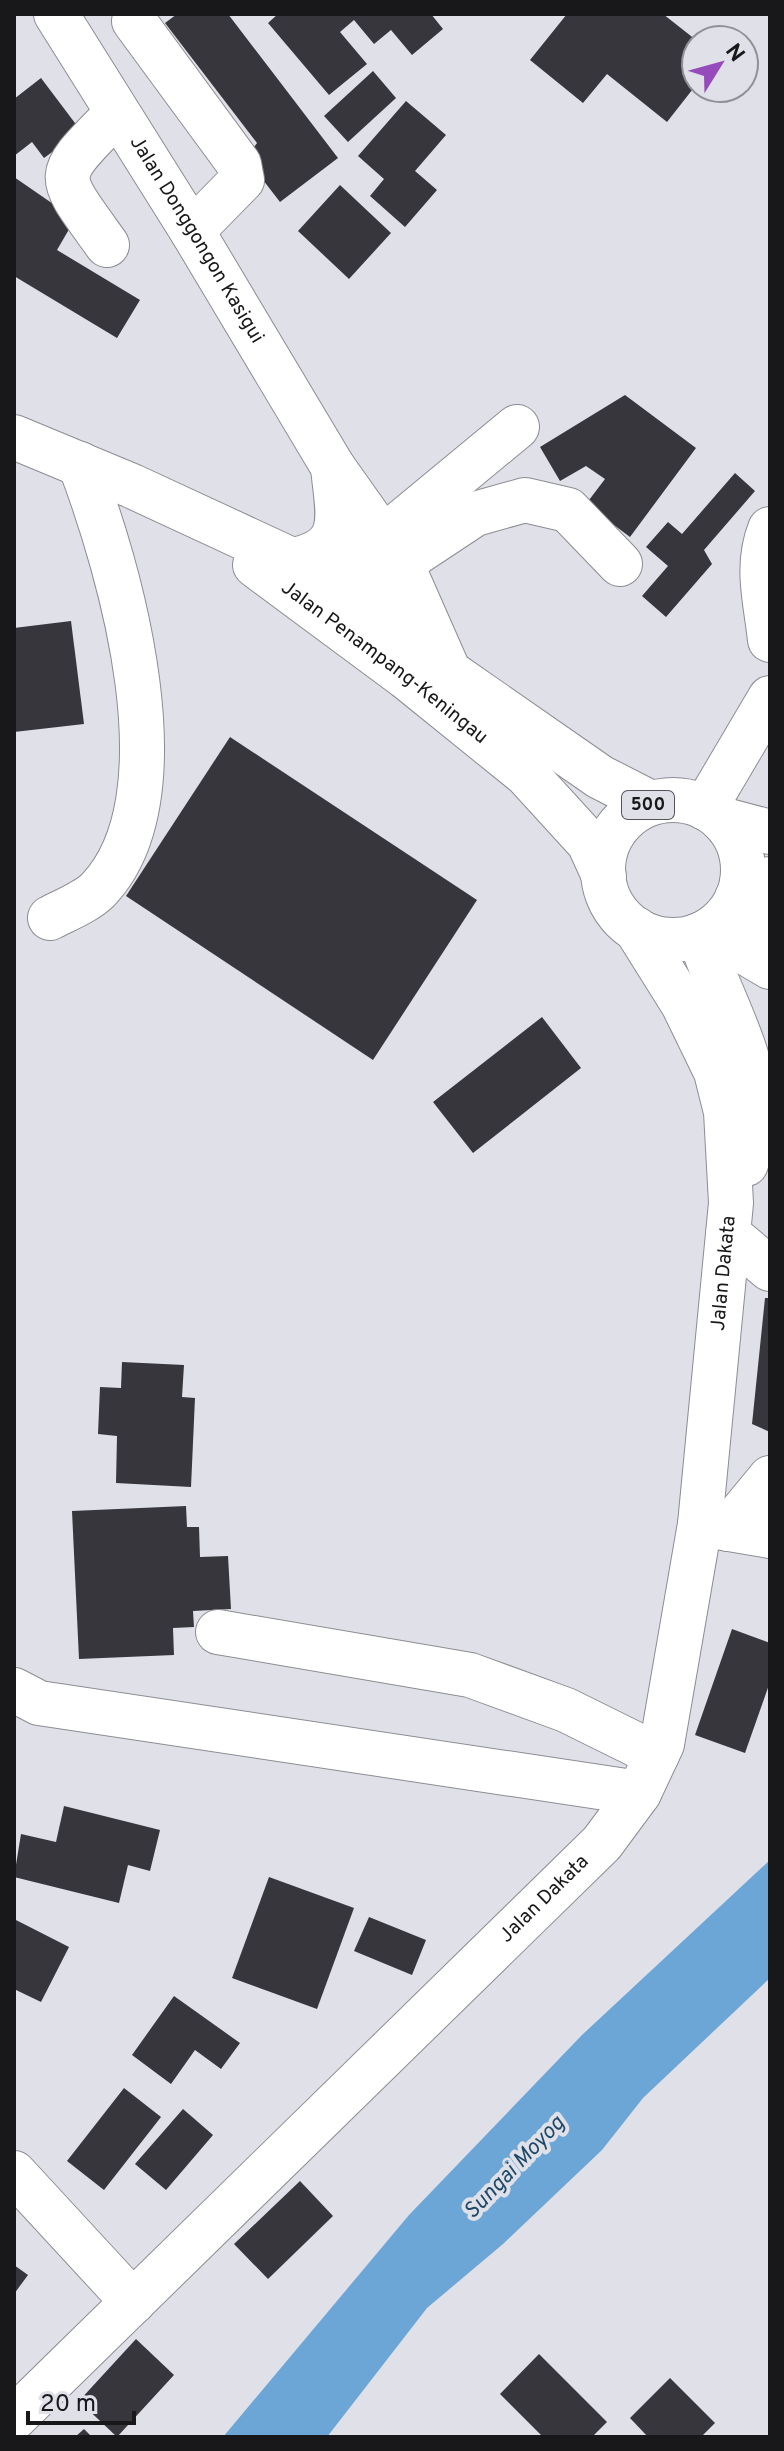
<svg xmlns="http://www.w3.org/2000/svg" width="784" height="2451" viewBox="0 0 784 2451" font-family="Overpass,sans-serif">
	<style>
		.water { fill: #6ba6d7 }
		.building { fill: #36363c }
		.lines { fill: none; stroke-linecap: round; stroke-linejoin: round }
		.minor-casing { stroke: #8c8d94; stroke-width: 46 }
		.major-casing { stroke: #8c8d94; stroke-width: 46 }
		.minor { stroke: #fff; stroke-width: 44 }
		.major { stroke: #fff; stroke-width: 44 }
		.labels { text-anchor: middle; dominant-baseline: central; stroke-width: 8; stroke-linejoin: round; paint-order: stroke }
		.shield { fill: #e0e1e8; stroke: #545458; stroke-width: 2 }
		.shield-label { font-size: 18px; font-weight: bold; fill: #18181b }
		.street-label { font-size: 20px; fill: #18181b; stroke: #e0e1e8 }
		.water-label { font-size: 22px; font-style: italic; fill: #1c486a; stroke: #e0e1e8 }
	</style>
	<rect width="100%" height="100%" fill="#e0e1e8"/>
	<path class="water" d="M 770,1860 L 770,1978 L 643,2098 L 602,2150 L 503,2244 L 427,2308 L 327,2437 L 223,2437 L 409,2215 L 582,2035 Z"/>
	<g class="building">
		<path d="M 177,14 L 228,14 L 338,158 L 280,202 L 246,158 L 257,143 L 165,23 Z"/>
		<path d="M 278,14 L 431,14 L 443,29 L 412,55 L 391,30 L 374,44 L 354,20 L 340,32 L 367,64 L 329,95 L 268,23 Z"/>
		<path d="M 567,14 L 663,14 L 696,40 L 696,85 L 667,122 L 607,74 L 583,103 L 530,60 Z"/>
		<path d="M 373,71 L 396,98 L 348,142 L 324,116 Z"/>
		<path d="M 41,78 L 81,131 L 44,158 L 32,142 L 14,156 L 14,99 Z"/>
		<path d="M 406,101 L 446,135 L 415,171 L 437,190 L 405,227 L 370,196 L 384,179 L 358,156 Z"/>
		<path d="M 14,177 L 75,219 L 57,250 L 140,300 L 117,338 L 14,276 Z"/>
		<path d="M 340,185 L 391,233 L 349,279 L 298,231 Z"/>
		<path d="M 625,395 L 696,448 L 630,537 L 586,504 L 605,479 L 586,466 L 560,481 L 540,447 Z"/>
		<path d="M 735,473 L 755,491 L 704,550 L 712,564 L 666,617 L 642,596 L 668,566 L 646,547 L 668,522 L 682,534 Z"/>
		<path d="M 71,621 L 84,724 L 14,732 L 14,628 Z"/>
		<path d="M 230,737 L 477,900 L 373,1060 L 126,896 Z"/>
		<path d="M 542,1017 L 581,1068 L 473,1153 L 433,1102 Z"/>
		<path d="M 765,1298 L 770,1298 L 770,1432 L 752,1424 Z"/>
		<path d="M 122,1362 L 184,1365 L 182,1397 L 195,1398 L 191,1487 L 116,1483 L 117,1436 L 98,1434 L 100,1387 L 121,1388 Z"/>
		<path d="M 186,1506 L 187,1527 L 199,1527 L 200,1557 L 228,1556 L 231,1609 L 193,1611 L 194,1627 L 173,1628 L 174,1655 L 79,1659 L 72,1511 Z"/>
		<path d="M 732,1629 L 770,1643 L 770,1682 L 745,1753 L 695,1735 Z"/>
		<path d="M 64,1806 L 160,1830 L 150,1871 L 128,1865 L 119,1903 L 14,1877 L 21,1834 L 56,1842 Z"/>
		<path d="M 269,1877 L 354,1908 L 317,2009 L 232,1978 Z"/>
		<path d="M 369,1917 L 426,1940 L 412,1975 L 354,1951 Z"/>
		<path d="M 14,1919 L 69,1947 L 41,2002 L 14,1989 Z"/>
		<path d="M 174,1996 L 240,2043 L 221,2069 L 195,2050 L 171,2084 L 132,2055 Z"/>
		<path d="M 124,2088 L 161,2117 L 104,2190 L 67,2161 Z"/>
		<path d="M 183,2109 L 213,2135 L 166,2190 L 135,2164 Z"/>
		<path d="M 300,2181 L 333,2216 L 268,2279 L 234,2244 Z"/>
		<path d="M 14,2265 L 28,2275 L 14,2294 Z"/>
		<path d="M 136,2339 L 174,2375 L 117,2437 L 79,2401 Z"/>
		<path d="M 539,2354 L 607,2422 L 592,2437 L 543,2437 L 500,2394 Z"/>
		<path d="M 670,2378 L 715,2423 L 701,2437 L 648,2437 L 630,2418 Z"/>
		<path d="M 84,2429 L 92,2437 L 75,2437 Z"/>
	</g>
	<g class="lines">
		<g class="minor-casing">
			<g id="minor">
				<path id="s1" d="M 56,14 L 192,231 L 333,467 L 401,563 L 449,672"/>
				<path d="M 134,21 L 239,164 L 242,180 L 192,231"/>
				<path d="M 107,245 C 53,170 53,179 117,113"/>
				<path d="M 345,503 L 385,623"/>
				<path d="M 770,529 C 755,567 766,601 770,640"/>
				<path d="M 385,536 L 517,427"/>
				<path d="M 401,563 L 475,514 L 525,500 L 568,510 L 620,564"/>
				<path d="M 705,808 L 770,698"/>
				<path d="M 721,819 L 770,832"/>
				<path d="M 742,883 L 770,879"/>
				<path d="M 50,918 C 65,910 86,902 98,890 C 187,797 120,570 80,464"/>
				<path d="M 699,935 C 717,989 750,1045 757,1102 C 759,1122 752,1145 746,1164"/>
				<path d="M 728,1234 L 770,1269"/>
				<path d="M 700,1524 L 770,1536"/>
				<path d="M 728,1529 L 770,1478"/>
				<path d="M 218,1632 L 470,1675 L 566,1710 L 657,1755"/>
				<path d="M 14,1690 L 39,1703 L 639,1793"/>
				<path d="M 14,2173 L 133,2302"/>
				<path id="s2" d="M 14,2418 L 602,1843 L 639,1793 L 662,1744 L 700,1524 L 731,1203 L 726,1112 L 716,1072 L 683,1004 L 636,929"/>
			</g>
		</g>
		<g class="major-casing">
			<g id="major">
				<path d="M 14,437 L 132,486 L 322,574 L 449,672 L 600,777 L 651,803"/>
				<path d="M 293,560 C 351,549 337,513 333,467"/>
				<path id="s3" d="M 255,565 L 406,677 L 526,774 L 589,843 L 604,876"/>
				<circle cx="673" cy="870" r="70"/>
				<path d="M 737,898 L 770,925"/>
				<path d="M 704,933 L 736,947 L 770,967"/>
			</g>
		</g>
		<use href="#minor" class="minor"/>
		<use href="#major" class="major"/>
	</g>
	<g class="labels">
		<rect class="shield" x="622" y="791" width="52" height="28" rx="6"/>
		<g class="shield-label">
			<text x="648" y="805">500</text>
		</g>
		<g class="street-label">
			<text stroke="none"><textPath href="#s1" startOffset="266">Jalan Donggongon Kasigui</textPath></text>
			<text stroke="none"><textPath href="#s3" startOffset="162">Jalan Penampang-Keningau</textPath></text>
			<text stroke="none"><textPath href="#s2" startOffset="1414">Jalan Dakata</textPath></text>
			<text stroke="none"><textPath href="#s2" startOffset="742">Jalan Dakata</textPath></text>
		</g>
		<g class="water-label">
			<text transform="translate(515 2168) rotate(-46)">Sungai Moyog</text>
		</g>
	</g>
	<rect width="784" height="2451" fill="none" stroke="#18181b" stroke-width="32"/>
	<g transform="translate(720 64) rotate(53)"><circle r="38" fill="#e0e1e8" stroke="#909196" stroke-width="2"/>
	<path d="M0-6L14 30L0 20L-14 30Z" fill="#964bbd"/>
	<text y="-12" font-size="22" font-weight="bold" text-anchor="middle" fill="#18181b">N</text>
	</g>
	<path d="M28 2411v12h106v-12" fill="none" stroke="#18181b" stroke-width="4"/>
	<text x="40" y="2411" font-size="24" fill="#18181b" stroke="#e0e1e8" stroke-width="6" paint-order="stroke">20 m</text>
</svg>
